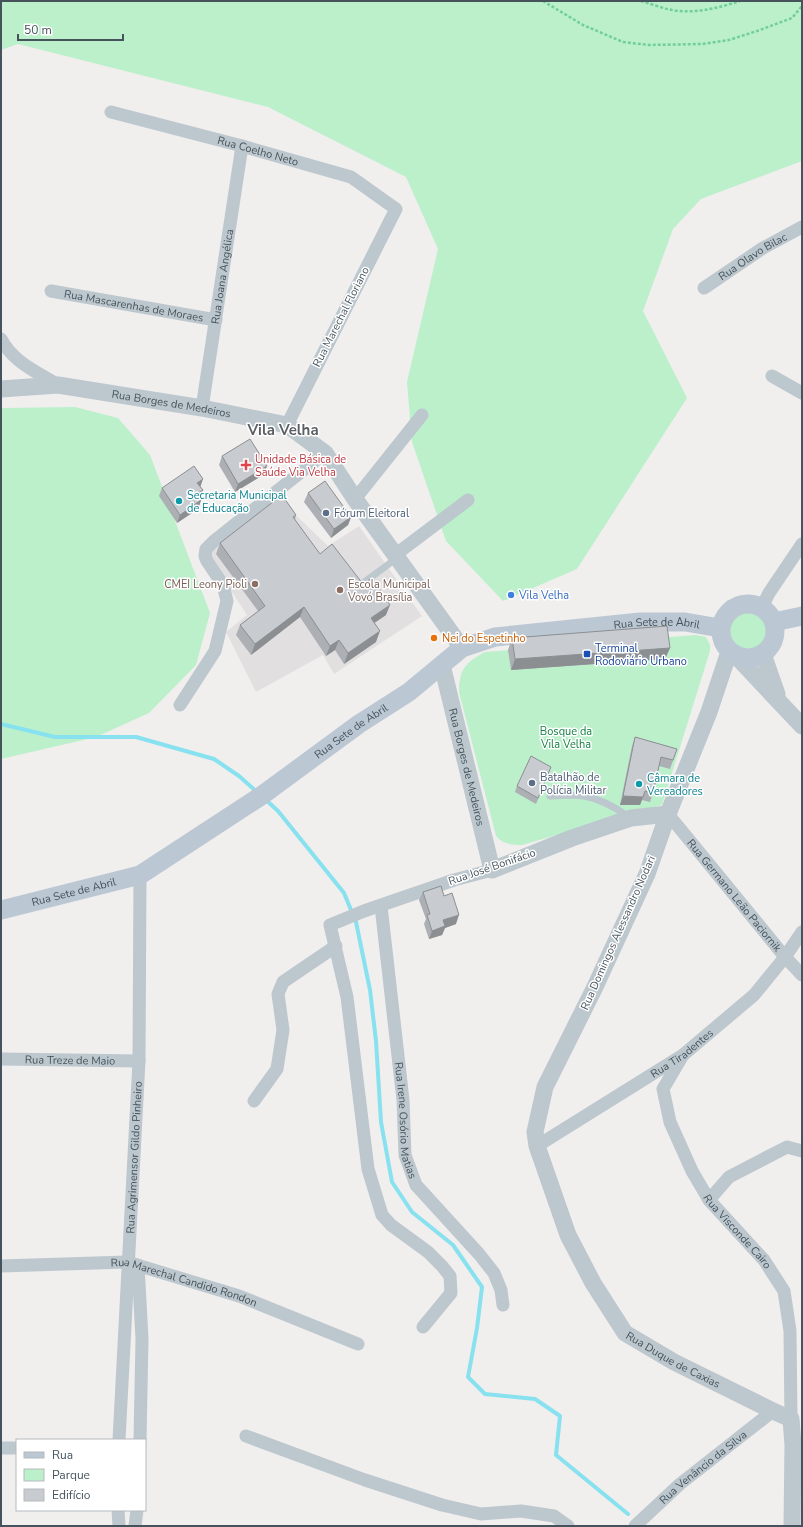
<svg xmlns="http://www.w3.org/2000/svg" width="803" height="1527" viewBox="0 0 803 1527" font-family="'Nunito Sans',sans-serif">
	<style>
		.education { fill: #e2dfe0 }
		.green { fill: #bbf0cb }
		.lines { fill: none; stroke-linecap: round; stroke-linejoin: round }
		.stream { stroke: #87e1ee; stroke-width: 4 }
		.path { stroke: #72cf9a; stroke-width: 2.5; stroke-dasharray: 3 2; stroke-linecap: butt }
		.service { stroke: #bcc7ce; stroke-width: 7 }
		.minor { stroke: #bcc7ce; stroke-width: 13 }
		.tertiary { stroke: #bcc7ce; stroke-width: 17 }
		.secondary { stroke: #bbc8d3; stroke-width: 19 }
		.wall { fill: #acafb4 }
		.shaded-wall { fill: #8c8f92 }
		.building { fill: #c8ccd1; stroke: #8c8f92 }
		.health-dot { fill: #e0444e; stroke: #fff; stroke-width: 1.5 }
		.culture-dot { fill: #0f9aa8; stroke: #fff; stroke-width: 1.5 }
		.service-dot { fill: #5c6f8a; stroke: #fff; stroke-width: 1.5 }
		.education-dot { fill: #8d6e63; stroke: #fff; stroke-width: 1.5 }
		.shop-dot { fill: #3f7fe0; stroke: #fff; stroke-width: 1.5 }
		.food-dot { fill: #e8710a; stroke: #fff; stroke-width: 1.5 }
		.transit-dot { fill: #1a4fb4; stroke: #fff; stroke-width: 1.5 }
		.labels { text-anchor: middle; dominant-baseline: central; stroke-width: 3; stroke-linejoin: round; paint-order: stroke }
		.street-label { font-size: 11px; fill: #46535c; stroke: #fff }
		.health-label { font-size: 11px; fill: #be3a42; stroke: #fff; text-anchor: start }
		.culture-label { font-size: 11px; fill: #0d838f; stroke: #fff; text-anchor: start }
		.service-label { font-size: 11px; fill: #4e5e75; stroke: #fff; text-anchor: start }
		.education-label { font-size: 11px; fill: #785e54; stroke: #fff; text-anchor: end }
		.shop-label { font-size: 11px; fill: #366cbe; stroke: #fff; text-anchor: start }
		.food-label { font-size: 11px; fill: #c56008; stroke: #fff; text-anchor: start }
		.transit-label { font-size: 11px; fill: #164399; stroke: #fff; text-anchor: start }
		.park-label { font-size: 11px; fill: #148041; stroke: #fff }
		.district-label { font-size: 15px; font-weight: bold; fill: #5b5f63; stroke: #fff }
	</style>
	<rect width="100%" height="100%" fill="#f1eeee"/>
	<path class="education" d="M 278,498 L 328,546 L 359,526 L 422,616 L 334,674 L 323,655 L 256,692 L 226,632 L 247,615 L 207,554 Z"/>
	<g class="green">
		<path d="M 1,1 L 802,1 L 802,161 L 701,199 L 673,229 L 643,311 L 687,398 L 577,569 L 503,601 L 446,541 L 412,442 L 407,382 L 438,249 L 406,177 L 268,107 L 18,44 L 1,50 Z"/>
		<path d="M 75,407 L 118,418 L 150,455 L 210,613 L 196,665 L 149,713 L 96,737 L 1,759 L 1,408 Z"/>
		<circle cx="748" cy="631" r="18"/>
		<path d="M 695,635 L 706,637 L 710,645 L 710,651 L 662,805 L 522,845 C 511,845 503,844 496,836 L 459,692 C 459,669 466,662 485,652 Z"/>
	</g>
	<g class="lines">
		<g class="stream">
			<path d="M 1,724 L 55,737 L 136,737 L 214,759 L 239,776 L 257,792"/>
			<path d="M 265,799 L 278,811 L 344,893 L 356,922 L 370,990 L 376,1041 L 381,1122 L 392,1182 L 412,1212 L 453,1245 L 482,1287 L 477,1328 L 468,1377 L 485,1394 L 535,1399 L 560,1416 L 556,1455 L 628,1514"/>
		</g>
		<g class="path">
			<path d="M 543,1 L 583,25 L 623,42 L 649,45 L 702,44 L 729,40 L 757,31 L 792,18 L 802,6"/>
			<path d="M 641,1 C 651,4 662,8 672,10 C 695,14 718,8 740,1"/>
		</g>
		<g class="service">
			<path d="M 359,586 L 397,558"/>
			<path d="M 550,796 C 561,796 574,794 584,796 C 601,799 615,807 629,817"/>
		</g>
		<g class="minor">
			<path id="s1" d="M 111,112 L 242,146 L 351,177 L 396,209 L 287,425"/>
			<path id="s2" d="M 704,288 L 763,248 L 802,227"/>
			<path id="s3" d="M 51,291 L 216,320"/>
			<path d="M 1,339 C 13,362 37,372 58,385"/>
			<path d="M 772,376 L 802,393"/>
			<path id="s4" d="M 202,408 L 242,146"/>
			<path d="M 355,499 L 422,415"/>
			<path d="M 395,555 L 468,500"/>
			<path d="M 762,607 L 769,593 L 802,544"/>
			<path d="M 180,705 L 215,651 L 227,601 L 223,585 L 207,561 L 205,556 L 206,549 L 214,541 L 325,453"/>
			<path id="s5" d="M 668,814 L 785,957 L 802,975"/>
			<path id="s6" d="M 381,906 L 403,1100 L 405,1155 L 416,1185 L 479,1254 L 494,1273 L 501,1290 L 503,1305"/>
			<path id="s7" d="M 683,1055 L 663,1089 L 670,1122 L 692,1171 L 709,1200 L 764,1260 L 784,1291 L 790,1331 L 791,1419"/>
			<path id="s8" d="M 1,1059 L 139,1061"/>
			<path d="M 254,1101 L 277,1069 L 283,1030 L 278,994 L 283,982 L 336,946"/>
			<path id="s9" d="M 537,1146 L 683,1055 L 754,995 L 785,957 L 802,932"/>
			<path d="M 709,1200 L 729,1177 L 787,1147 L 802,1151"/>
			<path d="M 138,1265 L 142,1339 L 140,1440"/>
			<path id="s10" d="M 1,1266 L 127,1262 L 239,1296 L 358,1344"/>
			<path d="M 423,1327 L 451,1293 L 450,1276 L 442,1266 L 428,1252 L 391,1225 L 382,1215 L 368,1169 L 347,997 L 330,925 L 364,911 L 454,880 L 492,870"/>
			<path d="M 246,1436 L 365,1480 L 442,1505 L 481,1514 L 521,1511 L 554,1516 L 568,1526"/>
			<path id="s11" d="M 119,1440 L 139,1061 L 140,875"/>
			<path d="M 1,1448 L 17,1448"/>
			<path d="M 118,1510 L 119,1526"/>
			<path d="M 135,1526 L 137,1510"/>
			<path id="s12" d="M 635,1526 L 680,1484 L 773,1411"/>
		</g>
		<g class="tertiary">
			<path id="s13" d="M 1,389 L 58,385 L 202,408 L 287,425 L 325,453 L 355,499 L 462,648"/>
			<path id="s14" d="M 729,652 L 709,712 L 668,814 L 647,874 L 594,989 L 545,1087 L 535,1132 L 537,1146 L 568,1235 L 593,1283 L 625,1333 L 674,1362 L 773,1411 L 791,1419 L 793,1445 L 792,1526"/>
			<path d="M 763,654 L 777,694"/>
			<path d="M 737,657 L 802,726"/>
			<path id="s15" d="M 442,665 L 492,870 L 572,838 L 631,818 L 668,814"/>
		</g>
		<g class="secondary">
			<circle cx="748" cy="631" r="27"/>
			<path d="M 774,622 L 802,616"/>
			<path id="s16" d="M 1,910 L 140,875 L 261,796 L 359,724 L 409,692 L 462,648 L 495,637 L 640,622 L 685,622 L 720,628"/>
		</g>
	</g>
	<g class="wall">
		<path d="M 222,456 L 267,466 L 263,475 L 235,492 L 219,465 Z"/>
		<path d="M 200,487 L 203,490 L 200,498 L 201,500 L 198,509 L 177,523 L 159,496 L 162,488 Z"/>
		<path d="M 308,493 L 351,517 L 348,525 L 331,538 L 304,502 Z"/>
		<path d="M 296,515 L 295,520 L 320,554 L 386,615 L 374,623 L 376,642 L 344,664 L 335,650 L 326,656 L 300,617 L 251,655 L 236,635 L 240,625 L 258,611 L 216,554 L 220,543 Z"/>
		<path d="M 512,638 L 670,648 L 665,659 L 511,670 L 508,650 Z"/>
		<path d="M 635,737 L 677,749 L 670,769 L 659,766 L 653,793 L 650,802 L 642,800 L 640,805 L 620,805 L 632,746 Z"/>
		<path d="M 549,773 L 536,804 L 515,792 L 517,786 Z"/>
		<path d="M 423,892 L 456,924 L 445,928 L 442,935 L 429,939 L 424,924 L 426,919 L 419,900 Z"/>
	</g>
	<g class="shaded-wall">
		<path d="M 267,466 L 263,475 L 235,492 L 238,484 Z"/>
		<path d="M 203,479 L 200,488 L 197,483 Z"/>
		<path d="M 203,490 L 199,499 L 197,494 Z"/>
		<path d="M 201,500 L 198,509 L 177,523 L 180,515 Z"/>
		<path d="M 351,517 L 348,525 L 331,538 L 334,529 Z"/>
		<path d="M 390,605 L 386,615 L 367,628 L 371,618 Z"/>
		<path d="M 304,607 L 300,617 L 251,655 L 255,644 Z"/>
		<path d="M 380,631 L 376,642 L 344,664 L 348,653 Z"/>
		<path d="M 339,640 L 335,650 L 326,656 L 330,646 Z"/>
		<path d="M 670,648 L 665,659 L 511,670 L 515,659 Z"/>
		<path d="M 623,796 L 643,797 L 640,805 L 620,805 Z"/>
		<path d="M 459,915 L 456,924 L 445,928 L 442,935 L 429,939 L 432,931 L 443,920 Z"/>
	</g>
	<g class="building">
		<path d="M 250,439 L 267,466 L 238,484 L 222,456 Z"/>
		<path d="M 194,466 L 203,479 L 197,483 L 203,490 L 197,494 L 201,500 L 180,515 L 162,488 Z"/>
		<path d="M 325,481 L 351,517 L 334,529 L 308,493 Z"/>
		<path d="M 282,495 L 296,515 L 293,517 L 320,554 L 332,544 L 363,584 L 372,578 L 390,605 L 371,618 L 380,631 L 348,653 L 339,640 L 330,646 L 304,607 L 255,644 L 240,625 L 265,606 L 220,543 Z"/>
		<path d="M 667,626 L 670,648 L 515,659 L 512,638 Z"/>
		<path d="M 635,737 L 677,749 L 673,760 L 661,757 L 653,793 L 645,791 L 643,797 L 623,796 Z"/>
		<path d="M 531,756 L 551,767 L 538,798 L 517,786 Z"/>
		<path d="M 441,886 L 444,896 L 452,893 L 459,915 L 443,920 L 445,926 L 432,931 L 427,915 L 430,914 L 423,892 Z"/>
	</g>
	<path class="health-dot" d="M244 459h4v4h4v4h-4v4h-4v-4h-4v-4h4z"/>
	<g class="culture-dot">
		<circle cx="179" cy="501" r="4"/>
		<circle cx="639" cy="784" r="4"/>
	</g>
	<g class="service-dot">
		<circle cx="326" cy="513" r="4"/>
		<circle cx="532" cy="783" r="4"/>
	</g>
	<g class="education-dot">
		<circle cx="255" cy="584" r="4"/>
		<circle cx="340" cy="590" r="4"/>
	</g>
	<circle class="shop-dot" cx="511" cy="595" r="4"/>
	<circle class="food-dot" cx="434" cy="638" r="4"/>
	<rect class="transit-dot" x="583" y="650" width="8" height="8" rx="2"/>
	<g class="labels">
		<g class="street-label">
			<text stroke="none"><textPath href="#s1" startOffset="152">Rua Coelho Neto</textPath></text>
			<text stroke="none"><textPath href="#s2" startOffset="58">Rua Olavo Bilac</textPath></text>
			<text stroke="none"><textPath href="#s4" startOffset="133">Rua Joana Angélica</textPath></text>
			<text stroke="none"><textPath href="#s3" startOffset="84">Rua Mascarenhas de Moraes</textPath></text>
			<text transform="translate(341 317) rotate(-63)">Rua Marechal Floriano</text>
			<text stroke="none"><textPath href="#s13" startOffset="172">Rua Borges de Medeiros</textPath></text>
			<text stroke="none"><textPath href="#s16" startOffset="735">Rua Sete de Abril</textPath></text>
			<text stroke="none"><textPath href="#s16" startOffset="399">Rua Sete de Abril</textPath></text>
			<text stroke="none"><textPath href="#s15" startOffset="105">Rua Borges de Medeiros</textPath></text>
			<text transform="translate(492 867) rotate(-19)">Rua José Bonifácio</text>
			<text stroke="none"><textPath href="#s16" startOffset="75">Rua Sete de Abril</textPath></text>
			<text stroke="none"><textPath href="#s5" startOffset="105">Rua Germano Leão Paciornik</textPath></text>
			<text transform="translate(618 933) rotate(-66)">Rua Domingos Alessandro Nodari</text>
			<text stroke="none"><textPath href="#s9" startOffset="172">Rua Tiradentes</textPath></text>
			<text stroke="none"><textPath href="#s8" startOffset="69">Rua Treze de Maio</textPath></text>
			<text stroke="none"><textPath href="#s6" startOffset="216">Rua Irene Osório Matias</textPath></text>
			<text stroke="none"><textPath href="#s11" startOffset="283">Rua Agrimensor Gildo Pinheiro</textPath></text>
			<text stroke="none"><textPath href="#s7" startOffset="203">Rua Visconde Cairo</textPath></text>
			<text stroke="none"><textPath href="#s10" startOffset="186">Rua Marechal Candido Rondon</textPath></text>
			<text stroke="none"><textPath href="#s14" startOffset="796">Rua Duque de Caxias</textPath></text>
			<text stroke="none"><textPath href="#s12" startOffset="90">Rua Venâncio da Silva</textPath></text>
		</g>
		<g class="health-label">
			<text x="255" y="459">Unidade Básica de<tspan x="255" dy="13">Saúde Via Velha</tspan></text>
		</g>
		<g class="culture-label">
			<text x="187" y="495">Secretaria Municipal<tspan x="187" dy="13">de Educação</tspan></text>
			<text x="647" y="778">Câmara de<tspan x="647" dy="13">Vereadores</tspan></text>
		</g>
		<g class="service-label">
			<text x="334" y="513">Fórum Eleitoral</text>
			<text x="540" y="777">Batalhão de<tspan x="540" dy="13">Polícia Militar</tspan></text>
		</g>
		<g class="education-label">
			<text x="247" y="584">CMEI Leony Pioli</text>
			<text x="348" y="584" text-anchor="start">Escola Municipal<tspan x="348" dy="13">Vovó Brasília</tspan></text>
		</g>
		<g class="shop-label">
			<text x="519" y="595">Vila Velha</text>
		</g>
		<g class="food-label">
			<text x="442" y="638">Nei do Espetinho</text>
		</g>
		<g class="transit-label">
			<text x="595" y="648">Terminal<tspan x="595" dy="13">Rodoviário Urbano</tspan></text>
		</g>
		<g class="park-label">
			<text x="566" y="731">Bosque da<tspan x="566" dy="13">Vila Velha</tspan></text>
		</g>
		<g class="district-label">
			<text x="283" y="430">Vila Velha</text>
		</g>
	</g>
	<rect width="803" height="1527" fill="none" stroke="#46535c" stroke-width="4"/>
	<rect x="16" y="1439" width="130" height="72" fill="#ffffff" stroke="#b5babe"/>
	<rect x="24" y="1452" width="20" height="6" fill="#bbc8d3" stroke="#b5babe"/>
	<text x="52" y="1459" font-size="12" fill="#46535c">Rua</text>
	<rect x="24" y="1469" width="20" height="12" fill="#bbf0cb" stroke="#b5babe"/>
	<text x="52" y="1479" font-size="12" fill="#46535c">Parque</text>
	<rect x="24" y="1489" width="20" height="12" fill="#c8ccd1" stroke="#b5babe"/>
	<text x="52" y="1499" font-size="12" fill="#46535c">Edifício</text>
	<path d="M18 34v6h105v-6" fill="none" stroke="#46535c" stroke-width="2"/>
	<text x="24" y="34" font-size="12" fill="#46535c" stroke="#ffffff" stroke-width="3" paint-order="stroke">50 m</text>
</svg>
